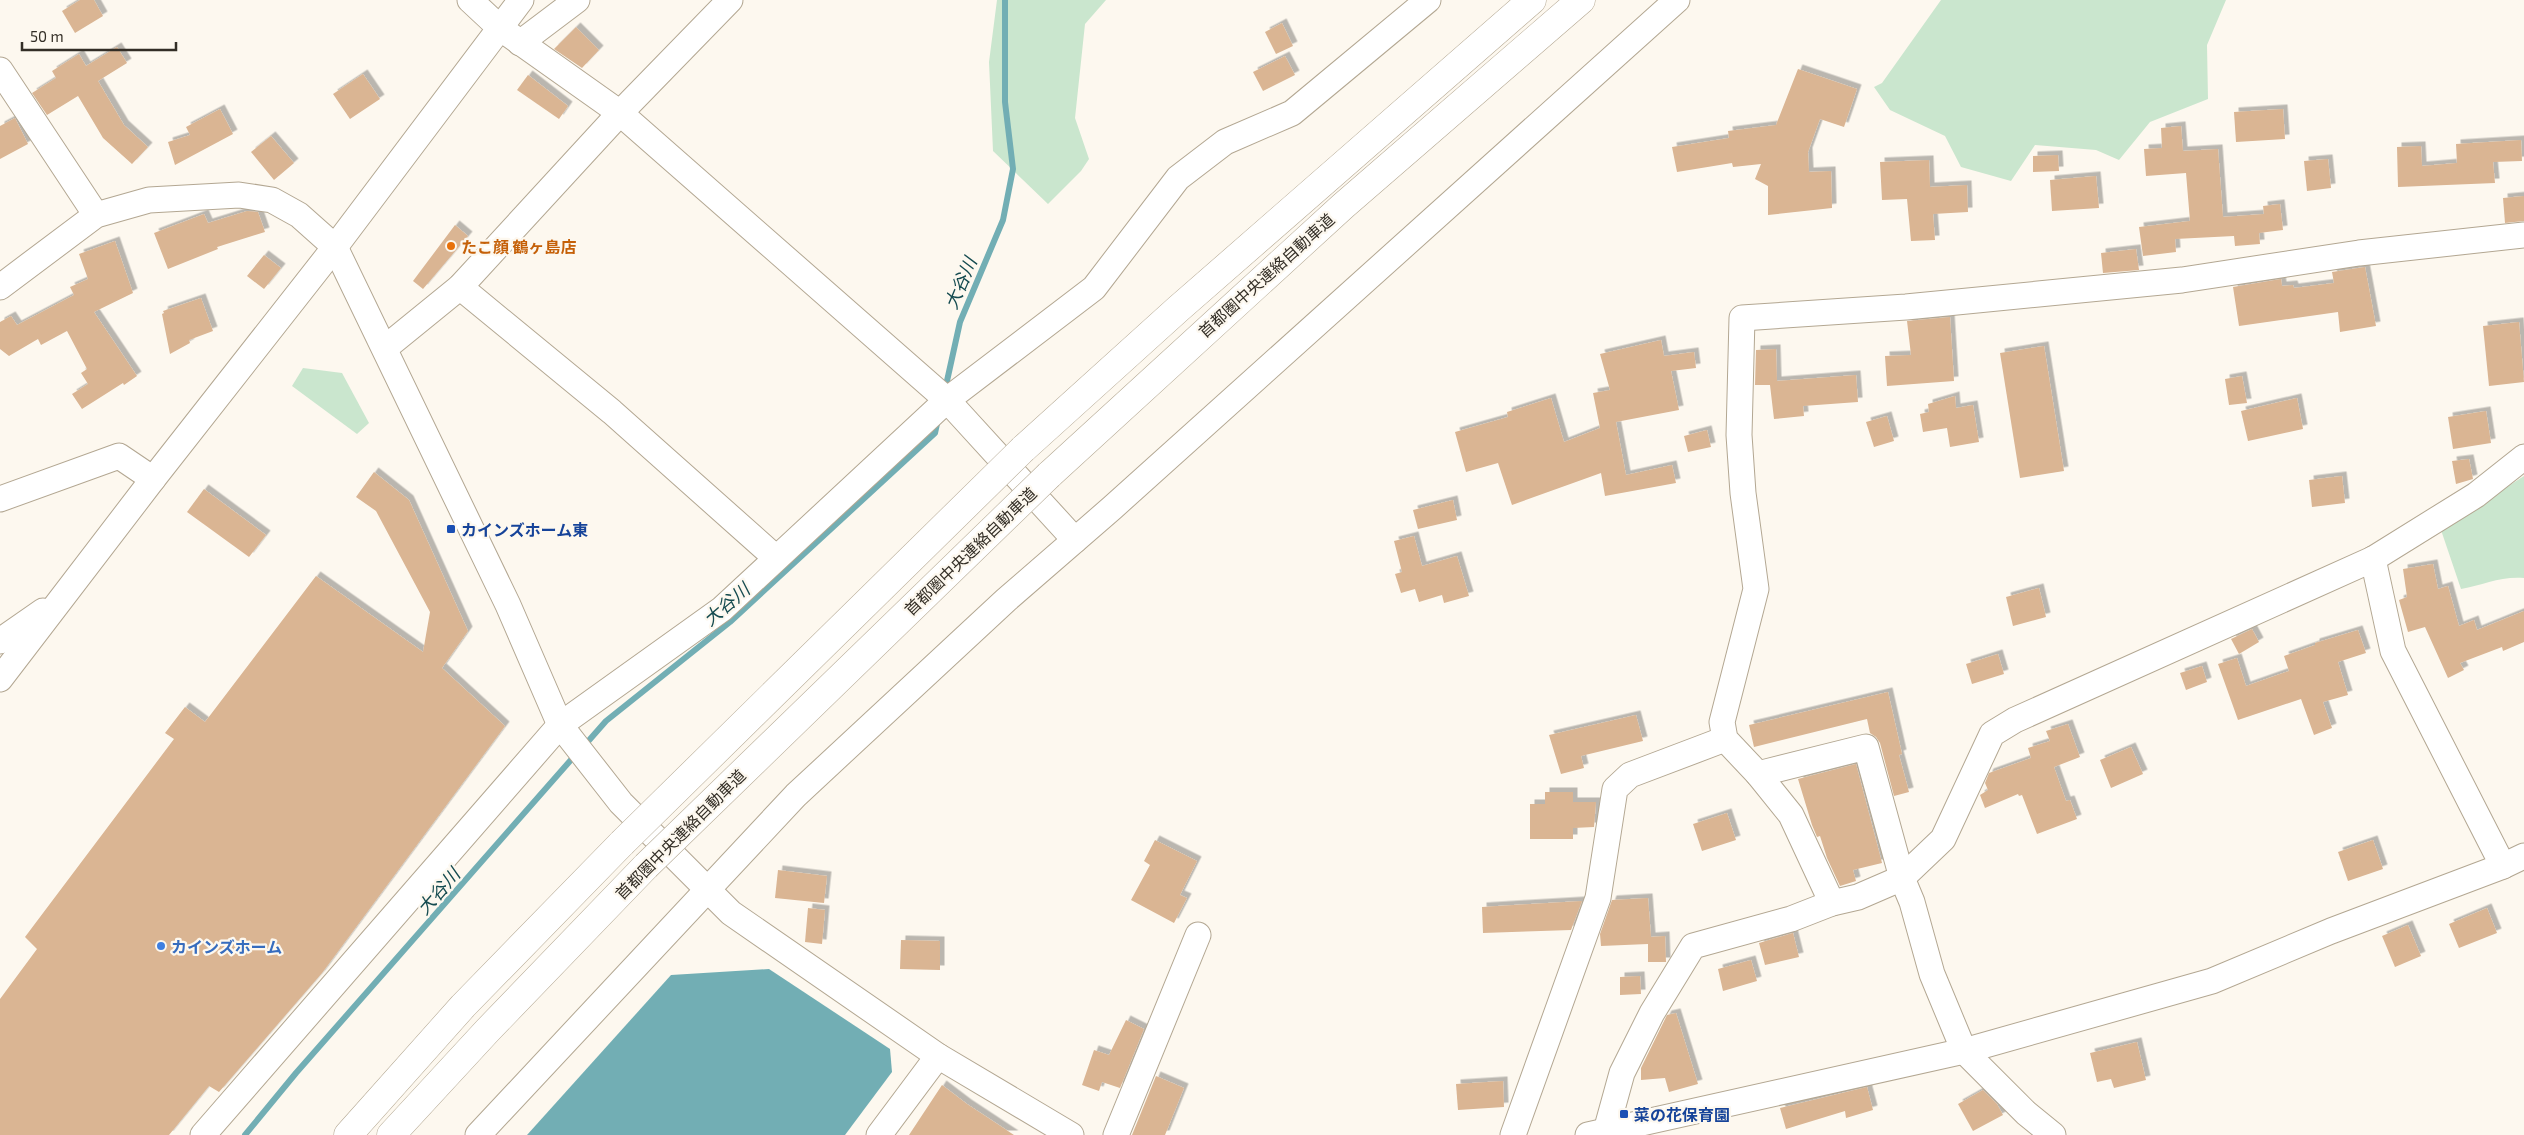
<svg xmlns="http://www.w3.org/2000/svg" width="2524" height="1135" viewBox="0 0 2524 1135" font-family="'Exo 2','Noto Sans JP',sans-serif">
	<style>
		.green { fill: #cae6ce }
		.water { fill: #72aeb4 }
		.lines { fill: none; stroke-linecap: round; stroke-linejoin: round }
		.stream { stroke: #72aeb4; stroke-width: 6 }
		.building { fill: #dab593; filter: url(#shadow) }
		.minor-casing { stroke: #b3a792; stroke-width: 27 }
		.highway-casing { stroke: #b3a792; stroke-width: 29 }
		.minor { stroke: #fff; stroke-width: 25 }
		.highway { stroke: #fff; stroke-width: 28 }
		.highway-bridge-casing { stroke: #b3a792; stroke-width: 29; stroke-linecap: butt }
		.highway-bridge { stroke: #fff; stroke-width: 28 }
		.food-dot { fill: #e8710a; stroke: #fdf8ef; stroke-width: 2 }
		.transit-dot { fill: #1a4fb4; stroke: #fdf8ef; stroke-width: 2 }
		.shop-dot { fill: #3f7fe0; stroke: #fdf8ef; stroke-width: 2 }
		.labels { text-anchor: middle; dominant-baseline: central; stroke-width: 4.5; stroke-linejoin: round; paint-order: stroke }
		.food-label { font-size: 16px; font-weight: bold; fill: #c56008; stroke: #fdf8ef; text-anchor: start }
		.street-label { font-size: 16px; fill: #332e26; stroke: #fdf8ef }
		.transit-label { font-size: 16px; font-weight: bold; fill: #164399; stroke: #fdf8ef; text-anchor: start }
		.shop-label { font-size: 16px; font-weight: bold; fill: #366cbe; stroke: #fdf8ef; text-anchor: start }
		.water-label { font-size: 18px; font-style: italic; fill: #154b50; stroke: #fdf8ef }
	</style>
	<defs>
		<filter id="shadow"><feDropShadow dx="4.5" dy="-4.5" stdDeviation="0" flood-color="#0004"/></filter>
	</defs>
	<rect width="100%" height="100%" fill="#fdf8ef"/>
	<g class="green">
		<path d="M 997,0 L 1106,0 L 1085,24 L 1075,118 L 1089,159 L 1081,171 L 1048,204 L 993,151 L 989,62 Z"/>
		<path d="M 1941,0 L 2226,0 L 2207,45 L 2208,99 L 2150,122 L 2119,160 L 2096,150 L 2035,145 L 2011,181 L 1961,167 L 1945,136 L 1890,110 L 1874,87 L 1882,83 Z"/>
		<path d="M 303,368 L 342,373 L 369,423 L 357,434 L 292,386 Z"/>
		<path d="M 2524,476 L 2524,578 C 2501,576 2483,585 2461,589 L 2441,530 Z"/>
	</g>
	<path class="water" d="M 769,969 L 890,1049 L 892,1072 L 845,1135 L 527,1135 L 671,975 Z"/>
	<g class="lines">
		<g class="stream">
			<path d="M 945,390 L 960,322 L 1003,220 L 1013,169 L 1005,102 L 1005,0"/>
			<path d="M 584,746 L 606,721 L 730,622 L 935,433 L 938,419"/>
			<path d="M 245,1135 L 296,1073 L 577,753"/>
		</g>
	</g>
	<g class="building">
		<path d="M 80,0 L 94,0 L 103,16 L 75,33 L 62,11 Z"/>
		<path d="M 1282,23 L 1293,46 L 1276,54 L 1265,32 Z"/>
		<path d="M 576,27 L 599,50 L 582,68 L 554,49 Z"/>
		<path d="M 117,47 L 127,63 L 98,81 L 124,125 L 148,147 L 132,164 L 103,138 L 78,96 L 47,115 L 32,93 L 56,78 L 52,71 L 79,54 L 86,66 Z"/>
		<path d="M 1285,56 L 1295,75 L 1263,91 L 1253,72 Z"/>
		<path d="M 1798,69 L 1857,89 L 1844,127 L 1820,119 L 1808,152 L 1809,172 L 1831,171 L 1832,208 L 1768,215 L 1768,186 L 1755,179 L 1761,164 L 1733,167 L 1732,163 L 1677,172 L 1672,147 L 1729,138 L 1728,131 L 1776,125 Z"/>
		<path d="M 363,74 L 380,99 L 350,119 L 333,94 Z"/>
		<path d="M 528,75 L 568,106 L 559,119 L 517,90 Z"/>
		<path d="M 220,109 L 233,134 L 175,165 L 168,142 L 190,135 L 186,127 Z"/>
		<path d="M 2283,109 L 2285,139 L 2236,142 L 2234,112 Z"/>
		<path d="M 15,118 L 28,144 L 0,159 L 0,126 Z"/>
		<path d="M 2181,126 L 2183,151 L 2218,149 L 2223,217 L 2264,214 L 2263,206 L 2280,204 L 2283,230 L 2259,233 L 2260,244 L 2235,246 L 2234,236 L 2175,239 L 2176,252 L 2143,256 L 2139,227 L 2190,221 L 2186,173 L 2146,176 L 2144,149 L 2162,148 L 2161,128 Z"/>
		<path d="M 271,136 L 294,163 L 274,180 L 251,152 Z"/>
		<path d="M 2521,140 L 2522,161 L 2493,162 L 2495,183 L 2398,187 L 2397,147 L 2421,146 L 2422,166 L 2457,163 L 2456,144 Z"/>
		<path d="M 2058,155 L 2059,171 L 2033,172 L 2033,156 Z"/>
		<path d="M 2328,159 L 2331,188 L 2307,191 L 2304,161 Z"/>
		<path d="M 1929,160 L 1930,187 L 1967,185 L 1968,212 L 1933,214 L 1935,240 L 1911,241 L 1907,199 L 1882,200 L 1880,162 Z"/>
		<path d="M 2096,176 L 2099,208 L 2052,211 L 2050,180 Z"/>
		<path d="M 2524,196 L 2524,221 L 2505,223 L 2503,198 Z"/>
		<path d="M 247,211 L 258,212 L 265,232 L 217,247 L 218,249 L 168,269 L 154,233 L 204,214 L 208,223 Z"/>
		<path d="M 455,225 L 468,236 L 423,289 L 413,281 Z"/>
		<path d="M 115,241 L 133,293 L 94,312 L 137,376 L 124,385 L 123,383 L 82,409 L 72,394 L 88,384 L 81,373 L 87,369 L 67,331 L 41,345 L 38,339 L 9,356 L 0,349 L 0,322 L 11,316 L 17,325 L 74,295 L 70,287 L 88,279 L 79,254 Z"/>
		<path d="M 2136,249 L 2139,270 L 2103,273 L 2101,253 Z"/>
		<path d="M 264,255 L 281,268 L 264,289 L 247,276 Z"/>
		<path d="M 2365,267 L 2376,326 L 2340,332 L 2338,312 L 2239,326 L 2233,287 L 2281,279 L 2282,286 L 2293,285 L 2294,288 L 2334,283 L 2332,272 Z"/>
		<path d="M 201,298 L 213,331 L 189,340 L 190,343 L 170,354 L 162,314 L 164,313 L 163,311 Z"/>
		<path d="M 1950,317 L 1954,381 L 1887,386 L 1885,356 L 1911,355 L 1907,321 Z"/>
		<path d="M 2519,322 L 2524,382 L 2489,386 L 2483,326 Z"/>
		<path d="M 1661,340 L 1664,356 L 1694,352 L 1696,368 L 1671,371 L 1679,410 L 1616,422 L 1626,475 L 1672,465 L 1676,483 L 1605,496 L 1601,473 L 1512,505 L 1498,463 L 1466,472 L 1455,432 L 1508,417 L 1507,412 L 1551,398 L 1564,442 L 1600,428 L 1593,393 L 1610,390 L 1600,354 Z"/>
		<path d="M 2044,346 L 2064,471 L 2020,478 L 2000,353 Z"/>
		<path d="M 1776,349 L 1777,381 L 1856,375 L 1858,402 L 1803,406 L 1804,416 L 1774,419 L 1770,385 L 1755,385 L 1756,350 Z"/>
		<path d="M 2242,376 L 2247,403 L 2229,405 L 2225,379 Z"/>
		<path d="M 1955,396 L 1956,408 L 1973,405 L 1979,442 L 1950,447 L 1947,428 L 1923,432 L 1920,414 L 1929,412 L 1928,404 Z"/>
		<path d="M 2297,398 L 2303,429 L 2248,441 L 2241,411 Z"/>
		<path d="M 2486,411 L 2491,443 L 2453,449 L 2448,417 Z"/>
		<path d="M 1887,416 L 1894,441 L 1874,447 L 1866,422 Z"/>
		<path d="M 1707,430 L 1711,447 L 1688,452 L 1684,436 Z"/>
		<path d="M 2469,459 L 2473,479 L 2456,484 L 2452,461 Z"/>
		<path d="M 374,472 L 409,500 L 468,631 L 442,668 L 505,726 L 322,973 L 219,1092 L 209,1086 L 169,1135 L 0,1135 L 0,999 L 37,949 L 25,937 L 174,739 L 165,733 L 185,707 L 205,722 L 316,576 L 423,652 L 430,612 L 376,511 L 356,497 Z"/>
		<path d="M 2342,476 L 2345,503 L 2312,507 L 2309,480 Z"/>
		<path d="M 204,489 L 266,535 L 249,557 L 187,512 Z"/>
		<path d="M 1453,500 L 1457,520 L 1418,529 L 1413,510 Z"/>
		<path d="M 1414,536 L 1422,566 L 1457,556 L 1469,596 L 1444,603 L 1442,595 L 1419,602 L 1415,589 L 1401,593 L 1395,574 L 1402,572 L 1394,541 Z"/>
		<path d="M 2433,564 L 2438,589 L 2448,586 L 2459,626 L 2474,620 L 2477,630 L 2524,611 L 2524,642 L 2503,651 L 2502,647 L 2460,663 L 2464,670 L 2448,678 L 2425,627 L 2408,632 L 2399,600 L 2407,597 L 2403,569 Z"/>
		<path d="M 2039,588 L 2046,617 L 2013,626 L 2006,597 Z"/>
		<path d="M 2252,629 L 2259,642 L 2239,654 L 2231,639 Z"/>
		<path d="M 2358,630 L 2366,653 L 2338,662 L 2348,695 L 2323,702 L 2332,728 L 2314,735 L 2301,699 L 2238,720 L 2218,664 L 2237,658 L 2246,686 L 2289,671 L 2284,656 L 2315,645 L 2315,643 Z"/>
		<path d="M 1998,654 L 2004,674 L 1972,684 L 1966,664 Z"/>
		<path d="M 2202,666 L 2207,682 L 2186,690 L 2180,673 Z"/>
		<path d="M 1888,692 L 1902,754 L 1899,755 L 1909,792 L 1894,796 L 1880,743 L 1876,737 L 1870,733 L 1867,719 L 1754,747 L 1749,725 Z"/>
		<path d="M 1636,715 L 1643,741 L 1581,756 L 1584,768 L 1561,774 L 1549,735 Z"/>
		<path d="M 2068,724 L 2080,757 L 2054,767 L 2066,801 L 2070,800 L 2077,819 L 2037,834 L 2022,795 L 2019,796 L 2018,794 L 1985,808 L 1980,795 L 1988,790 L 1985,783 L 1989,773 L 2031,758 L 2028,748 L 2050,741 L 2046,731 Z"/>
		<path d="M 2131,747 L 2143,774 L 2111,788 L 2100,760 Z"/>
		<path d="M 1856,764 L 1882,863 L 1853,870 L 1856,881 L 1840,886 L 1827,858 L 1820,836 L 1817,837 L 1812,825 L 1798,779 Z"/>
		<path d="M 1545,792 L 1573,792 L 1573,802 L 1596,802 L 1594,827 L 1573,828 L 1573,839 L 1530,839 L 1530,804 L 1545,804 Z"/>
		<path d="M 1727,813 L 1736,840 L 1702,851 L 1693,824 Z"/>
		<path d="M 1155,840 L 1197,861 L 1180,895 L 1187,898 L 1174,923 L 1131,900 L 1150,865 L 1144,861 Z"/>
		<path d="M 2373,840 L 2383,869 L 2348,881 L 2338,852 Z"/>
		<path d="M 778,870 L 827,876 L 824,903 L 775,898 Z"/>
		<path d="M 1648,898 L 1651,937 L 1665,936 L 1666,962 L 1648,962 L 1648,944 L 1601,946 L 1600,934 L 1612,900 Z"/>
		<path d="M 1582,901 L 1571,930 L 1483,933 L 1482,907 Z"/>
		<path d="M 808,908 L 825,910 L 822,944 L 805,942 Z"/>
		<path d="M 2487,908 L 2497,933 L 2459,948 L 2449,924 Z"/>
		<path d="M 2408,925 L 2421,956 L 2395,967 L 2382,936 Z"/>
		<path d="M 1793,933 L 1799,957 L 1765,965 L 1759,943 Z"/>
		<path d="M 901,940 L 940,941 L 940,970 L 900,969 Z"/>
		<path d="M 1751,960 L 1757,981 L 1723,991 L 1718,969 Z"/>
		<path d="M 1640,976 L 1641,994 L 1620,995 L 1620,977 Z"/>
		<path d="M 1676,1013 L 1698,1084 L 1669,1092 L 1665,1078 L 1641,1080 L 1641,1068 L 1667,1015 Z"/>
		<path d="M 1126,1020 L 1144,1029 L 1120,1088 L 1102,1082 L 1099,1091 L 1082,1085 L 1094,1050 L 1109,1055 Z"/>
		<path d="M 2137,1042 L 2146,1080 L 2114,1088 L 2111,1079 L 2097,1082 L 2090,1053 Z"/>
		<path d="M 1156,1076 L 1184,1088 L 1165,1135 L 1132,1135 Z"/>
		<path d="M 1503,1081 L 1504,1107 L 1458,1110 L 1456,1084 Z"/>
		<path d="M 942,1085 L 967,1104 L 1014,1135 L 909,1135 Z"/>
		<path d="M 1867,1087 L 1873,1110 L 1846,1118 L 1845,1111 L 1786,1129 L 1780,1108 Z"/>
		<path d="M 1983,1090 L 1997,1104 L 2003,1115 L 1973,1131 L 1958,1104 Z"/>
	</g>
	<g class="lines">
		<g class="minor-casing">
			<g id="minor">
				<path d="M 470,0 L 500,28 L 620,113 L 947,400 L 1075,540"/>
				<path d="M 520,43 L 577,0"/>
				<path d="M 0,70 L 96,215"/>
				<path d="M 0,287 L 96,215 L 149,200 L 239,195 L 272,200 L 299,215 L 335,247 L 508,605 L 560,725 L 621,803 L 731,913 L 938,1056 L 1071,1135"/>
				<path d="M 460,287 L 612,412 L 776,558"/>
				<path d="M 385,348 L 460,287 L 620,113 L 730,0"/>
				<path d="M 0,499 L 119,456 L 153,479"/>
				<path d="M 2373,559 L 2393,651 L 2503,866"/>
				<path d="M 0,641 L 43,611"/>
				<path d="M 0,679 L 153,479 L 335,247 L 521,0"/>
				<path d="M 1758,774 L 1866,747 L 1902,878 L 1912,902 L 1932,974 L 1964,1051 L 2026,1113 L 2053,1135"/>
				<path d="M 1832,903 L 1791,815 L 1758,774 L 1725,739 L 1722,722 L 1756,589 L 1743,493 L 1739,435 L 1742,318 L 1906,307 L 2182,280 L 2359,253 L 2524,235"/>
				<path d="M 1606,1131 L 1622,1073 L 1652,1013 L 1693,946 L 1791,919 L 1832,903 L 1858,897 L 1902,878 L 1943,839 L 1992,734 L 2015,720 L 2373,559 L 2476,495 L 2524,457"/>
				<path d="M 203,1135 L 560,725 L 722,609 L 947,400 L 1094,288 L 1178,178 L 1225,142 L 1292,113 L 1428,0"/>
				<path d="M 478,1135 L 796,795 L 1006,600 L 1112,508 L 1677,0"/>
				<path d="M 879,1135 L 938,1056"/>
				<path d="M 1116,1135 L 1198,935"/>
				<path d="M 1513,1135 L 1598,898 L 1615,789 L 1630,775 L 1725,739"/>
				<path d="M 1588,1135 L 1964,1051 L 2212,981 L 2331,931 L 2503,866 L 2524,856"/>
			</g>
		</g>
		<g class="highway-casing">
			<g id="highway">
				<path d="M 1023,449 L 1178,309 L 1532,0"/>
				<path d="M 1049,475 L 1343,206 L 1581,0"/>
				<path d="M 348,1135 L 463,1006 L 622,843"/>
				<path d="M 391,1135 L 487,1031 L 646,866"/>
			</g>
		</g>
		<use href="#minor" class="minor"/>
		<use href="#highway" class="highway"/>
		<g class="highway-bridge-casing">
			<g id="highway-bridge">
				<path d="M 622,843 L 1023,449"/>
				<path d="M 646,866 L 1049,475"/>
			</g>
		</g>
		<use href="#highway-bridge" class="highway-bridge"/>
	</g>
	<circle class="food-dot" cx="451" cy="246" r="5"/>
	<g class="transit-dot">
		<rect x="446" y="524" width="10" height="10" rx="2.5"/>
		<rect x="1619" y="1109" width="10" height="10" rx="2.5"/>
	</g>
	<circle class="shop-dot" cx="161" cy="946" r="5"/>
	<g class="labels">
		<g class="food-label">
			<text x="461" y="246">たこ顔 鶴ヶ島店</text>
		</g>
		<g class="street-label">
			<text transform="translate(1266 275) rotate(-42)">首都圏中央連絡自動車道</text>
			<text transform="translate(970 551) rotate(-44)">首都圏中央連絡自動車道</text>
			<text transform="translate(680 834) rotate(-45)">首都圏中央連絡自動車道</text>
		</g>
		<g class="transit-label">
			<text x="461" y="529">カインズホーム東</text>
			<text x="1634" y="1114">菜の花保育園</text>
		</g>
		<g class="shop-label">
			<text x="171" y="946">カインズホーム</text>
		</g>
		<g class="water-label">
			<text transform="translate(960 283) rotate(-67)">大谷川</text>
			<text transform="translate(726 604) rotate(-41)">大谷川</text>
			<text transform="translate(438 891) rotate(-49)">大谷川</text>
		</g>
	</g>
	<path d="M22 42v8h154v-8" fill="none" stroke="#332e26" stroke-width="2.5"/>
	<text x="30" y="42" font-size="15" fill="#332e26" stroke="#fdf8ef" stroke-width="4" paint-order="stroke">50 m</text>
</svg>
